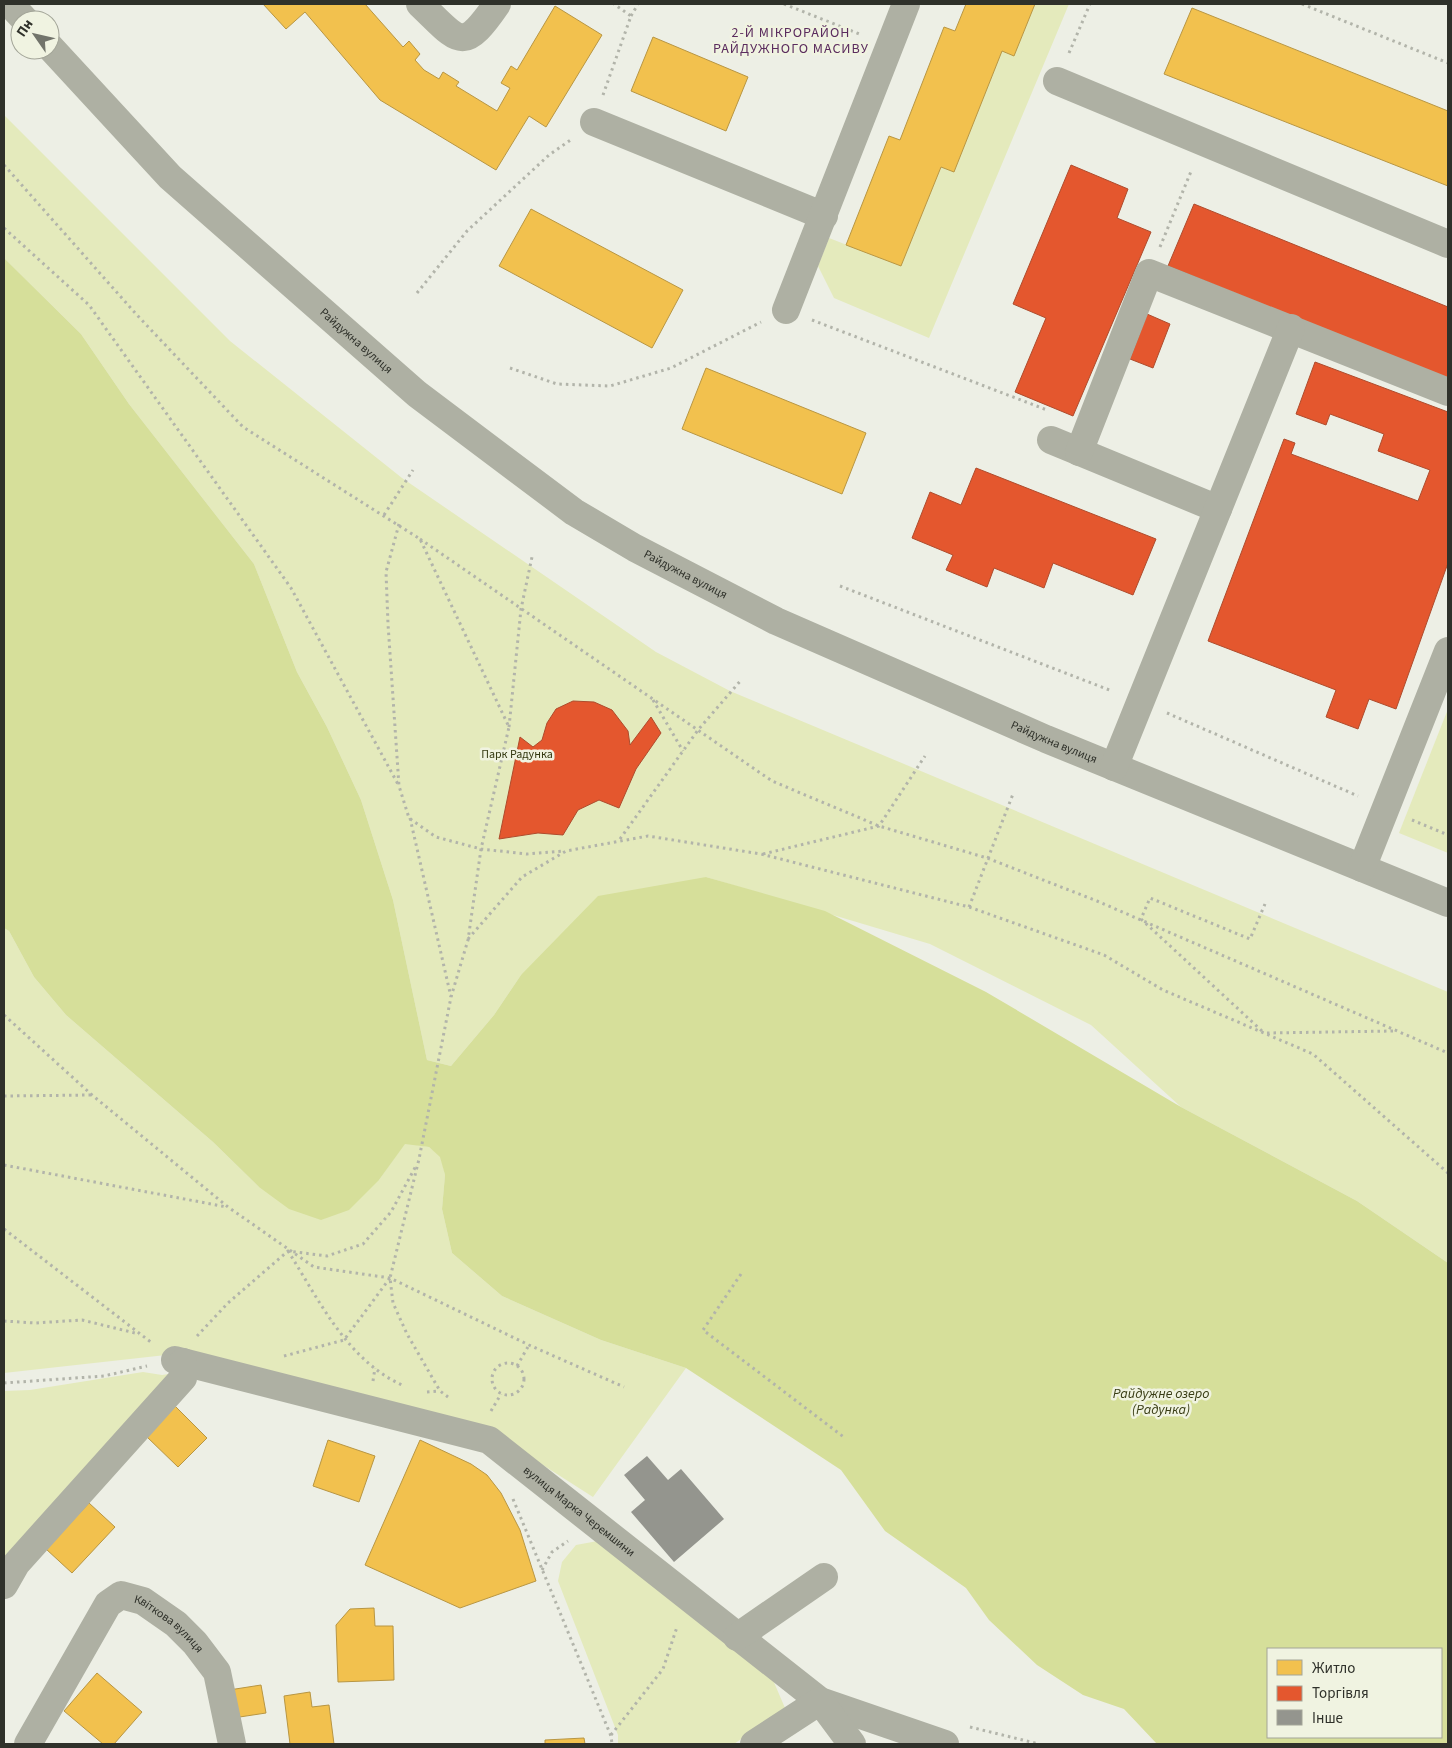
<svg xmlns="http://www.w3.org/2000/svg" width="1452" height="1748" viewBox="0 0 1452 1748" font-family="'Source Sans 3',sans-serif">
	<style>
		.green { fill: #e4eabc }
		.water { fill: #d6df9a; fill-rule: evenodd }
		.homes { fill: #f2c14e; stroke: #b89643 }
		.shops { fill: #e4572e; stroke: #ae4c2d }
		.building { fill: #94958e }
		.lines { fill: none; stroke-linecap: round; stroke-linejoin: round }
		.path { stroke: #b2b4aa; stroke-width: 3; stroke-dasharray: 2.5 4; stroke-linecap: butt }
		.minor { stroke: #aeb0a3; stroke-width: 28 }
		.labels { text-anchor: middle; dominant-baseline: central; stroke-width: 5; stroke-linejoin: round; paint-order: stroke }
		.street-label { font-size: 12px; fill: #2f312a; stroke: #f0f3e1 }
		.park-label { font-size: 12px; fill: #353a12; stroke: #f0f3e1 }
		.neighbourhood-label { font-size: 14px; letter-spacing: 1px; fill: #5b2c5e; stroke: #f0f3e1 }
		.water-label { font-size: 14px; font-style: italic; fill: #393d15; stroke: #f0f3e1 }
	</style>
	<rect width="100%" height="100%" fill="#edefe5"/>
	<g class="green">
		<path d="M 1035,4 L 1069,4 L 929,338 L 834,298 L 818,266 L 829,238 L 901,266 L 941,167 L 954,172 L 1002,51 L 1014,56 Z"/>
		<path d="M 4,115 L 230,341 L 402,478 L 656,652 L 730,691 L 1448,992 L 1448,1263 L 1357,1201 L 1181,1107 L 1091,1025 L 930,944 L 706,877 L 521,975 L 494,1015 L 451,1066 L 427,1060 L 393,900 L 361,800 L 327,727 L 297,672 L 254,564 L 129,404 L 81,334 L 4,258 Z"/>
		<path d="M 1448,709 L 1448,853 L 1399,833 Z"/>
		<path d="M 4,928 L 9,931 L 34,977 L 66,1015 L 213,1142 L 259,1187 L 379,1180 L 405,1143 L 429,1147 L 441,1157 L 445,1175 L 442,1209 L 452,1253 L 502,1296 L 601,1340 L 686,1368 L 593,1497 L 485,1428 L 184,1353 L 4,1373 Z"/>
		<path d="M 143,1372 L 162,1375 L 175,1373 L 4,1562 L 4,1391 L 30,1390 Z"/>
		<path d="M 603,1540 L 770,1673 L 785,1708 L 734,1744 L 618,1744 L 618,1735 L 558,1581 L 562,1562 L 576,1545 Z"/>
	</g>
	<path class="water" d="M 4,258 L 81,334 L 129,404 L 254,564 L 297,672 L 327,727 L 361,800 L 393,900 L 427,1060 L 451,1066 L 494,1015 L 521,975 L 598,896 L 706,877 L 825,911 L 986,992 L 1181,1107 L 1357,1201 L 1448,1263 L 1448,1744 L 1157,1744 L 1124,1709 L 1083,1695 L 1037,1665 L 989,1620 L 966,1588 L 885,1531 L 841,1470 L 686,1368 L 601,1340 L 502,1296 L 452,1253 L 442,1209 L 445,1175 L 440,1157 L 429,1147 L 405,1144 L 379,1180 L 349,1210 L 321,1220 L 289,1209 L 259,1187 L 213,1142 L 66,1015 L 34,977 L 9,931 L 4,928 ZM 1268,1649 L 1441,1649 L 1441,1737 L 1268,1737 Z"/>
	<g class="homes">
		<path d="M 263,4 L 365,4 L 403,47 L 409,41 L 420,54 L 415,60 L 424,70 L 439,79 L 443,72 L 459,82 L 456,86 L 497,111 L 510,88 L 501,83 L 511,66 L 517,70 L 555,6 L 602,35 L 546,127 L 529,116 L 496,170 L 380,100 L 305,12 L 286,29 Z"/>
		<path d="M 966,4 L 1035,4 L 1014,56 L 1002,51 L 954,172 L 941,167 L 901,266 L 846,245 L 889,136 L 900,140 L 944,27 L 955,31 Z"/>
		<path d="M 1192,8 L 1448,111 L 1448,186 L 1164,74 Z"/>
		<path d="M 653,37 L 748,77 L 726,131 L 631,91 Z"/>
		<path d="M 531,209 L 683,290 L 652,348 L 499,266 Z"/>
		<path d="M 706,368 L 866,433 L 842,494 L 682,429 Z"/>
		<path d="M 175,1406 L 207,1438 L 178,1467 L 146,1436 Z"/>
		<path d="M 328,1440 L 375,1456 L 359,1502 L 313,1486 Z"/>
		<path d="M 420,1440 L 471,1464 L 487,1475 L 501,1493 L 520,1530 L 536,1581 L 460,1608 L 365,1565 Z"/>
		<path d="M 89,1503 L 115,1527 L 72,1573 L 46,1549 Z"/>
		<path d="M 374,1608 L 375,1626 L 393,1626 L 394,1680 L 338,1682 L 336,1625 L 350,1609 Z"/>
		<path d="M 97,1673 L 142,1712 L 114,1744 L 103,1744 L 64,1711 Z"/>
		<path d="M 261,1685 L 266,1713 L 233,1718 L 229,1690 Z"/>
		<path d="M 310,1692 L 312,1707 L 329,1705 L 334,1744 L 290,1744 L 284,1696 Z"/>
		<path d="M 584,1738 L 585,1744 L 540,1744 L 545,1744 L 545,1740 Z"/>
	</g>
	<g class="shops">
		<path d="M 1071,165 L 1128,189 L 1117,218 L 1151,232 L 1073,416 L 1015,392 L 1046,318 L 1013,304 Z"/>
		<path d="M 1194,204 L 1448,307 L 1448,380 L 1168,266 Z"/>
		<path d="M 1147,314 L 1170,324 L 1153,368 L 1130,359 Z"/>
		<path d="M 1315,362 L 1448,412 L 1448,563 L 1396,709 L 1369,699 L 1358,729 L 1326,717 L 1336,690 L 1208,641 L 1284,439 L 1295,443 L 1291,454 L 1418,501 L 1430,470 L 1378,451 L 1384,434 L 1330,414 L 1326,425 L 1296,414 Z"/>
		<path d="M 976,468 L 1156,539 L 1133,595 L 1053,563 L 1044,588 L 994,568 L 987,587 L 946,570 L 953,555 L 912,538 L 930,492 L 961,505 Z"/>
		<path d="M 573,701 L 594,702 L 612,710 L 628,731 L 630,745 L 651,717 L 661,733 L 636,769 L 619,808 L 599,800 L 578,810 L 563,835 L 538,833 L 499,839 L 520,737 L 533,747 L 542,740 L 547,723 L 556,709 Z"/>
	</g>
	<path class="building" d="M 647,1456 L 668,1480 L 681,1469 L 724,1519 L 674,1562 L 631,1512 L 645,1500 L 624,1475 Z"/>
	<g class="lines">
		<g class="path">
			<path d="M 784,4 L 862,35"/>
			<path d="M 1302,4 L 1448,63"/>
			<path d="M 631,16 L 638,4"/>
			<path d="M 1069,53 L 1090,4"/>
			<path d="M 603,95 L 631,16 L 614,4"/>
			<path d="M 4,165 L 136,314 L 243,427 L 420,539 L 509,727 L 481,849 L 468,940 L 451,997 L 419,1159 L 390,1278 L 393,1303 L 407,1334 L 440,1391 L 448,1397"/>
			<path d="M 4,228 L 89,305 L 291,588 L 399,786"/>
			<path d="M 1160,247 L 1192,169"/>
			<path d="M 417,293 L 467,231 L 549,155 L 572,139"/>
			<path d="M 812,320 L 1047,410"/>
			<path d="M 510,368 L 557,384 L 610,386 L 671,368 L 761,322"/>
			<path d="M 384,515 L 413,470"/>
			<path d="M 399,524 L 386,572 L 388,624 L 399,786 L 409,818 L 436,837 L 481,849 L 527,854 L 563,851"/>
			<path d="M 420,539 L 772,781 L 879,826 L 987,858 L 1097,901 L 1448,1053"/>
			<path d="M 840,586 L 1112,691"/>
			<path d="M 653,700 L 683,751"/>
			<path d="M 1167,713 L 1358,796"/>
			<path d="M 509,727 L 521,609 L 532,557"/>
			<path d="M 410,818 L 451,997"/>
			<path d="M 1412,820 L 1448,835"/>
			<path d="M 620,839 L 698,730 L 742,679"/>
			<path d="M 763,854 L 879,826 L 925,756"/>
			<path d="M 969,907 L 1013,794"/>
			<path d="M 468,939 L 522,877 L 566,851 L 648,836 L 761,854 L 969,907 L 1104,955 L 1163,990 L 1313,1054 L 1448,1173"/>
			<path d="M 4,1015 L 92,1095 L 228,1207 L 314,1267 L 390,1278 L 529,1345 L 624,1387"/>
			<path d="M 1262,1031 L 1141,919 L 1150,898 L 1250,939 L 1265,904"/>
			<path d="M 1267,1033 L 1393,1031"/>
			<path d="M 4,1096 L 92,1095"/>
			<path d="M 4,1165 L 227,1207"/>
			<path d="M 4,1229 L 152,1343"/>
			<path d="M 288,1251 C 319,1300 347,1360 402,1385"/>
			<path d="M 741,1274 L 703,1330 L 845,1438"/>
			<path d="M 4,1321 L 35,1323 L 82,1320 L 139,1334"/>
			<path d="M 197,1336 L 228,1303 L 288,1251 L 327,1256 L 363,1244 L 391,1212 L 417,1164"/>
			<path d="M 284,1356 L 344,1340 L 390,1278"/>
			<circle cx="508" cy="1379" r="16"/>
			<path d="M 517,1366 L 529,1345"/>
			<path d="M 373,1381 L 375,1368"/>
			<path d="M 4,1383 L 104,1376 L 147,1366"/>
			<path d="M 427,1392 L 440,1391"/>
			<path d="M 491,1411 L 501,1394"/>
			<path d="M 513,1499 L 611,1736 L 612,1744"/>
			<path d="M 542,1570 L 552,1552 L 568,1541"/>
			<path d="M 970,1727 L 1039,1744"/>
			<path d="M 611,1735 L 663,1669 L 677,1627"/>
		</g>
		<g class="minor">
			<path d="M 10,4 L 25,20"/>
			<path d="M 420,4 C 459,41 462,55 497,4"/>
			<path id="s1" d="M 50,47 L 170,177 L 417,394 L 574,512 L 635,548 L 776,621 L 1046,739 L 1448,903"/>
			<path d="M 1057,81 L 1448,244"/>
			<path d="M 594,122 L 824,216"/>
			<path d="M 786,310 L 906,4"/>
			<path d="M 1051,440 L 1218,509"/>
			<path d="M 1079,452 L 1149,273 L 1448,392"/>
			<path d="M 1114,767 L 1291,328"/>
			<path d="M 1362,868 L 1448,651"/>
			<path id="s2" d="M 175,1360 L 489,1440 L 820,1701 L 945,1744"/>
			<path d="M 4,1585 L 16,1564 L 183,1378 L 183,1362"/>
			<path d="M 737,1637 L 824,1577"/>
			<path id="s3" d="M 28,1744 L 108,1604 L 121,1595 L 143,1601 L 176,1624 L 195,1643 L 217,1672 L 232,1744"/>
			<path d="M 754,1744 L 820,1701 L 852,1744"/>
		</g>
	</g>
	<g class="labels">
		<g class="street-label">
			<text stroke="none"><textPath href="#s1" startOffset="425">Райдужна вулиця</textPath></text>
			<text stroke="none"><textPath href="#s1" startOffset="830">Райдужна вулиця</textPath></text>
			<text stroke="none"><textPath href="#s1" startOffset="1235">Райдужна вулиця</textPath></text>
			<text stroke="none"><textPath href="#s2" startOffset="439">вулиця Марка Черемшини</textPath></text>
			<text stroke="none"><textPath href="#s3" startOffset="234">Квіткова вулиця</textPath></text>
		</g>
		<g class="park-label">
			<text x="517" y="754">Парк Радунка</text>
		</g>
		<g class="neighbourhood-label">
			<text x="791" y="33">2-Й МІКРОРАЙОН<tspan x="791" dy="16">РАЙДУЖНОГО МАСИВУ</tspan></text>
		</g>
		<g class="water-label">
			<text x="1161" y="1394">Райдужне озеро<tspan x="1161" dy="16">(Радунка)</tspan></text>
		</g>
	</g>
	<rect width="1452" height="1748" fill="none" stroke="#2f312a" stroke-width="10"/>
	<rect x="1267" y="1648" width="175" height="90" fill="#f0f3e1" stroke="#a3a598"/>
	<rect x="1277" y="1660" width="25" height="15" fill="#f2c14e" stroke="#a3a598"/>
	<text x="1312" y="1673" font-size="15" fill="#2f312a">Житло</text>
	<rect x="1277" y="1686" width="25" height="15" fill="#e4572e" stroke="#a3a598"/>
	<text x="1312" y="1698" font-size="15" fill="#2f312a">Торгівля</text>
	<rect x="1277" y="1710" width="25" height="15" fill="#94958e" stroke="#a3a598"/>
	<text x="1312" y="1723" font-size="15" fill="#2f312a">Інше</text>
	<g transform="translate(35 35) rotate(304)"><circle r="24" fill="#f0f3e1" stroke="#a3a598"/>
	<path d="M0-4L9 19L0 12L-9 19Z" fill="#72746b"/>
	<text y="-8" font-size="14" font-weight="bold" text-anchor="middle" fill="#2f312a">Пн</text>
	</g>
</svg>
